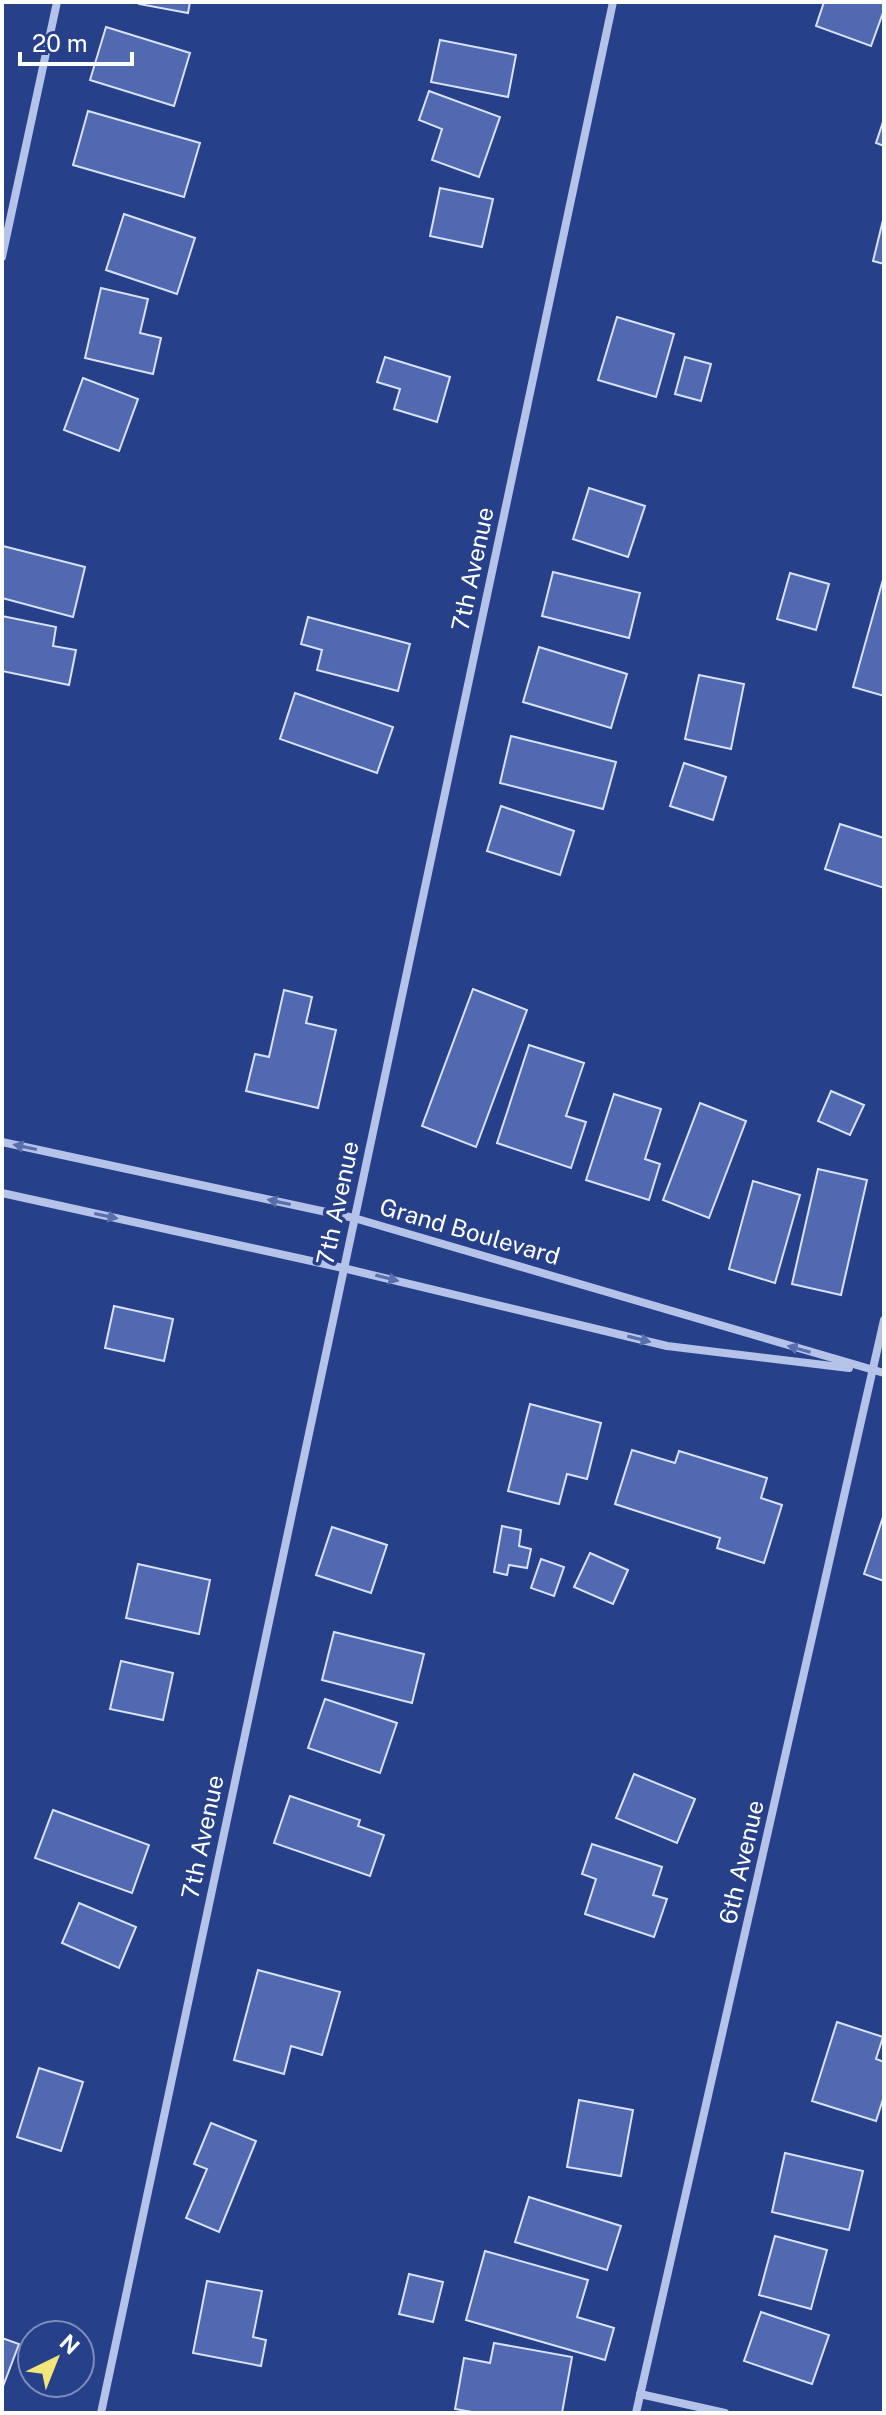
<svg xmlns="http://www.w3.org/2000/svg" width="886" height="2415" viewBox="0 0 886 2415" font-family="'Public Sans',sans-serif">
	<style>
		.building { fill: #5069b1; stroke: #d9e1f7; stroke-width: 2 }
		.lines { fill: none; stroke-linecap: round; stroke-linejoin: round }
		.street { stroke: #b5c3e9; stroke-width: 8 }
		.oneway { fill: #596eab }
		.labels { text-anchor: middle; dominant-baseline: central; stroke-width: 7; stroke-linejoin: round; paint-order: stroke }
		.street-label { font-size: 24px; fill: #fff; stroke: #27408a }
	</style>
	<rect width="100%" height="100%" fill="#27408a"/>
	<g class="building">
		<path d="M 139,2 L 190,2 L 188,13 L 139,4 Z"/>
		<path d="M 824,2 L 884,2 L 884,10 L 871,46 L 816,26 Z"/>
		<path d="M 106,27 L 190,53 L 174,106 L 90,80 Z"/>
		<path d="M 440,40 L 516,55 L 508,97 L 431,82 Z"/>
		<path d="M 429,91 L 500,117 L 479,177 L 432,160 L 442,129 L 419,120 Z"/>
		<path d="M 88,111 L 200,143 L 184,197 L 73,165 Z"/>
		<path d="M 884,119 L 884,146 L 876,143 Z"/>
		<path d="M 440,188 L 493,199 L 482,247 L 430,236 Z"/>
		<path d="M 124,214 L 195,238 L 177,294 L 106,270 Z"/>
		<path d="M 884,216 L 884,264 L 873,261 Z"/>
		<path d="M 101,288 L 148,299 L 140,333 L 161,338 L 153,374 L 85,358 Z"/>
		<path d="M 617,317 L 674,334 L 656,397 L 598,380 Z"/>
		<path d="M 385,357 L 450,377 L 437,422 L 394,409 L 400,389 L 377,382 Z"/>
		<path d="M 685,357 L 711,364 L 701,401 L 675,394 Z"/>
		<path d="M 83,378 L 138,399 L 119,451 L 64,430 Z"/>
		<path d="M 589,488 L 645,506 L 628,557 L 573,539 Z"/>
		<path d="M 3,546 L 85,567 L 73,617 L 2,598 Z"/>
		<path d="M 553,572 L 640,593 L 629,638 L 542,616 Z"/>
		<path d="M 790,573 L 829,584 L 816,630 L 777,619 Z"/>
		<path d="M 884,576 L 884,696 L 853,687 Z"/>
		<path d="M 2,616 L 56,627 L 53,646 L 76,650 L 69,685 L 2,671 Z"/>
		<path d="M 308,617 L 410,644 L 398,691 L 317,670 L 322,650 L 301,644 Z"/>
		<path d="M 539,647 L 627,674 L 611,728 L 523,702 Z"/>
		<path d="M 699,675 L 744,684 L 731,749 L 685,739 Z"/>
		<path d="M 295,693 L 393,727 L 377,773 L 280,739 Z"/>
		<path d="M 511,736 L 616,762 L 603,809 L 500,783 Z"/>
		<path d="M 684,763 L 726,777 L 713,820 L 670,806 Z"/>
		<path d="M 501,806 L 574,831 L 560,875 L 487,851 Z"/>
		<path d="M 840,824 L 884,838 L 884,888 L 825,869 Z"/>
		<path d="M 473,989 L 527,1010 L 476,1147 L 422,1126 Z"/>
		<path d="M 284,990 L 312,997 L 306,1023 L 336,1030 L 318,1108 L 246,1091 L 255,1054 L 269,1057 Z"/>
		<path d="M 529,1045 L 584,1063 L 566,1116 L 586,1122 L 571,1168 L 497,1143 Z"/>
		<path d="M 831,1091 L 864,1105 L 850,1135 L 818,1121 Z"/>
		<path d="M 614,1094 L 661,1109 L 645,1159 L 660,1164 L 649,1200 L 586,1180 Z"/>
		<path d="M 700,1103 L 746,1121 L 709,1218 L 663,1200 Z"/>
		<path d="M 818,1169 L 867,1180 L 841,1295 L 792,1284 Z"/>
		<path d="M 753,1181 L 800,1195 L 775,1283 L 729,1269 Z"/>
		<path d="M 114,1306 L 173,1319 L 164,1361 L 105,1348 Z"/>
		<path d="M 530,1404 L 601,1423 L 587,1479 L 567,1474 L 559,1504 L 508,1491 Z"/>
		<path d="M 632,1450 L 675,1463 L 679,1451 L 767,1478 L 761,1498 L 782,1505 L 764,1563 L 717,1548 L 720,1538 L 615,1504 Z"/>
		<path d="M 884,1514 L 884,1581 L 864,1574 Z"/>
		<path d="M 502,1526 L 521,1530 L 519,1546 L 531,1549 L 527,1568 L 509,1565 L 507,1575 L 494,1572 Z"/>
		<path d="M 332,1527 L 387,1545 L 371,1593 L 316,1575 Z"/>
		<path d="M 590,1553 L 628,1570 L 613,1604 L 574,1587 Z"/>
		<path d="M 541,1559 L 564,1567 L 554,1596 L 531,1588 Z"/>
		<path d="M 138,1564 L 210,1580 L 199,1634 L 126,1618 Z"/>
		<path d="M 334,1632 L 424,1654 L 412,1703 L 322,1680 Z"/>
		<path d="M 121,1661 L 173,1673 L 163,1720 L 110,1709 Z"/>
		<path d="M 325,1699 L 397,1723 L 380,1773 L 308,1748 Z"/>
		<path d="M 634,1774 L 695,1799 L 677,1843 L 616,1818 Z"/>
		<path d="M 290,1796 L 360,1820 L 358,1826 L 384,1835 L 370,1876 L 274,1843 Z"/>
		<path d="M 53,1810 L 149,1845 L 132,1893 L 35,1858 Z"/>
		<path d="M 592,1844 L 662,1867 L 653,1895 L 667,1899 L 654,1937 L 585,1914 L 596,1879 L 582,1874 Z"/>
		<path d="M 79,1903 L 136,1927 L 119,1968 L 62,1943 Z"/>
		<path d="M 258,1970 L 340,1992 L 322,2055 L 291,2046 L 284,2074 L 234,2060 Z"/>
		<path d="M 837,2022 L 883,2037 L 876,2059 L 884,2062 L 884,2096 L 876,2121 L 812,2101 Z"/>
		<path d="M 39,2068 L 83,2082 L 61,2151 L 17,2137 Z"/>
		<path d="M 579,2100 L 633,2110 L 621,2176 L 567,2167 Z"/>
		<path d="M 211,2123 L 256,2141 L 219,2232 L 186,2218 L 207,2169 L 194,2164 Z"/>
		<path d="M 785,2153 L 863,2171 L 849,2230 L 772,2212 Z"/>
		<path d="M 529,2197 L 621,2226 L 607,2270 L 515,2242 Z"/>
		<path d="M 775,2236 L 827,2250 L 811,2309 L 759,2295 Z"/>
		<path d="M 485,2251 L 588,2280 L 577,2317 L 614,2328 L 605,2360 L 466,2320 Z"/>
		<path d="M 409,2274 L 443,2282 L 433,2322 L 399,2314 Z"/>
		<path d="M 207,2281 L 262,2291 L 253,2337 L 266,2340 L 261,2366 L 193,2353 Z"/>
		<path d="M 761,2312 L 829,2335 L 812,2384 L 744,2361 Z"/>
		<path d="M 2,2338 L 19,2344 L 2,2389 Z"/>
		<path d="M 494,2343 L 572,2357 L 562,2413 L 478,2413 L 455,2409 L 464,2358 L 490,2363 Z"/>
	</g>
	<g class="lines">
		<g class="street">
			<path d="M 2,257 L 57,2"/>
			<path d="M 2,1142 L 354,1218 L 884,1373"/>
			<path d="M 2,1193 L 343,1268 L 667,1346 L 849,1368"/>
			<path d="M 640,2394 L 725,2413"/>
			<path d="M 101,2413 L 613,2"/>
			<path d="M 636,2413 L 884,1320"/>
		</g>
	</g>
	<defs><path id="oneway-solid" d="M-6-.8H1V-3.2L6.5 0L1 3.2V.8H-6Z" transform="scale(2)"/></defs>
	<g class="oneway">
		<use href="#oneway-solid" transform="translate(25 1147) rotate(-168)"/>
		<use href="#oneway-solid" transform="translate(279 1202) rotate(-168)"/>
		<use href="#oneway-solid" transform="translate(106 1216) rotate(12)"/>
		<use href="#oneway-solid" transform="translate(387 1278) rotate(14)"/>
		<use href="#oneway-solid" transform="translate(639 1339) rotate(14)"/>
		<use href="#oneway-solid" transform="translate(799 1349) rotate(-164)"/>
	</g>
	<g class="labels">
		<g class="street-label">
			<text transform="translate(472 569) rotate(-78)">7th Avenue</text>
			<text transform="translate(337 1203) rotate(-78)">7th Avenue</text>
			<text transform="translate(470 1231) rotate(16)">Grand Boulevard</text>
			<text transform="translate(202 1837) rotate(-78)">7th Avenue</text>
			<text transform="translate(741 1862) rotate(-77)">6th Avenue</text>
		</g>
	</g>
	<rect width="886" height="2415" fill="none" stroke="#ffffff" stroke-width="8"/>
	<g transform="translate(56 2359) rotate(43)"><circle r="38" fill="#27408a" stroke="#7d8cb9" stroke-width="2"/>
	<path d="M0-6L14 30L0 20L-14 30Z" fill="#f2e57a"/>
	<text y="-12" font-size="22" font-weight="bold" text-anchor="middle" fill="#ffffff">N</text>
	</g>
	<path d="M20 52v12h112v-12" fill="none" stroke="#ffffff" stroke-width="4"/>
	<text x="32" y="52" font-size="24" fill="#ffffff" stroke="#27408a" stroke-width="6" paint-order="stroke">20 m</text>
</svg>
